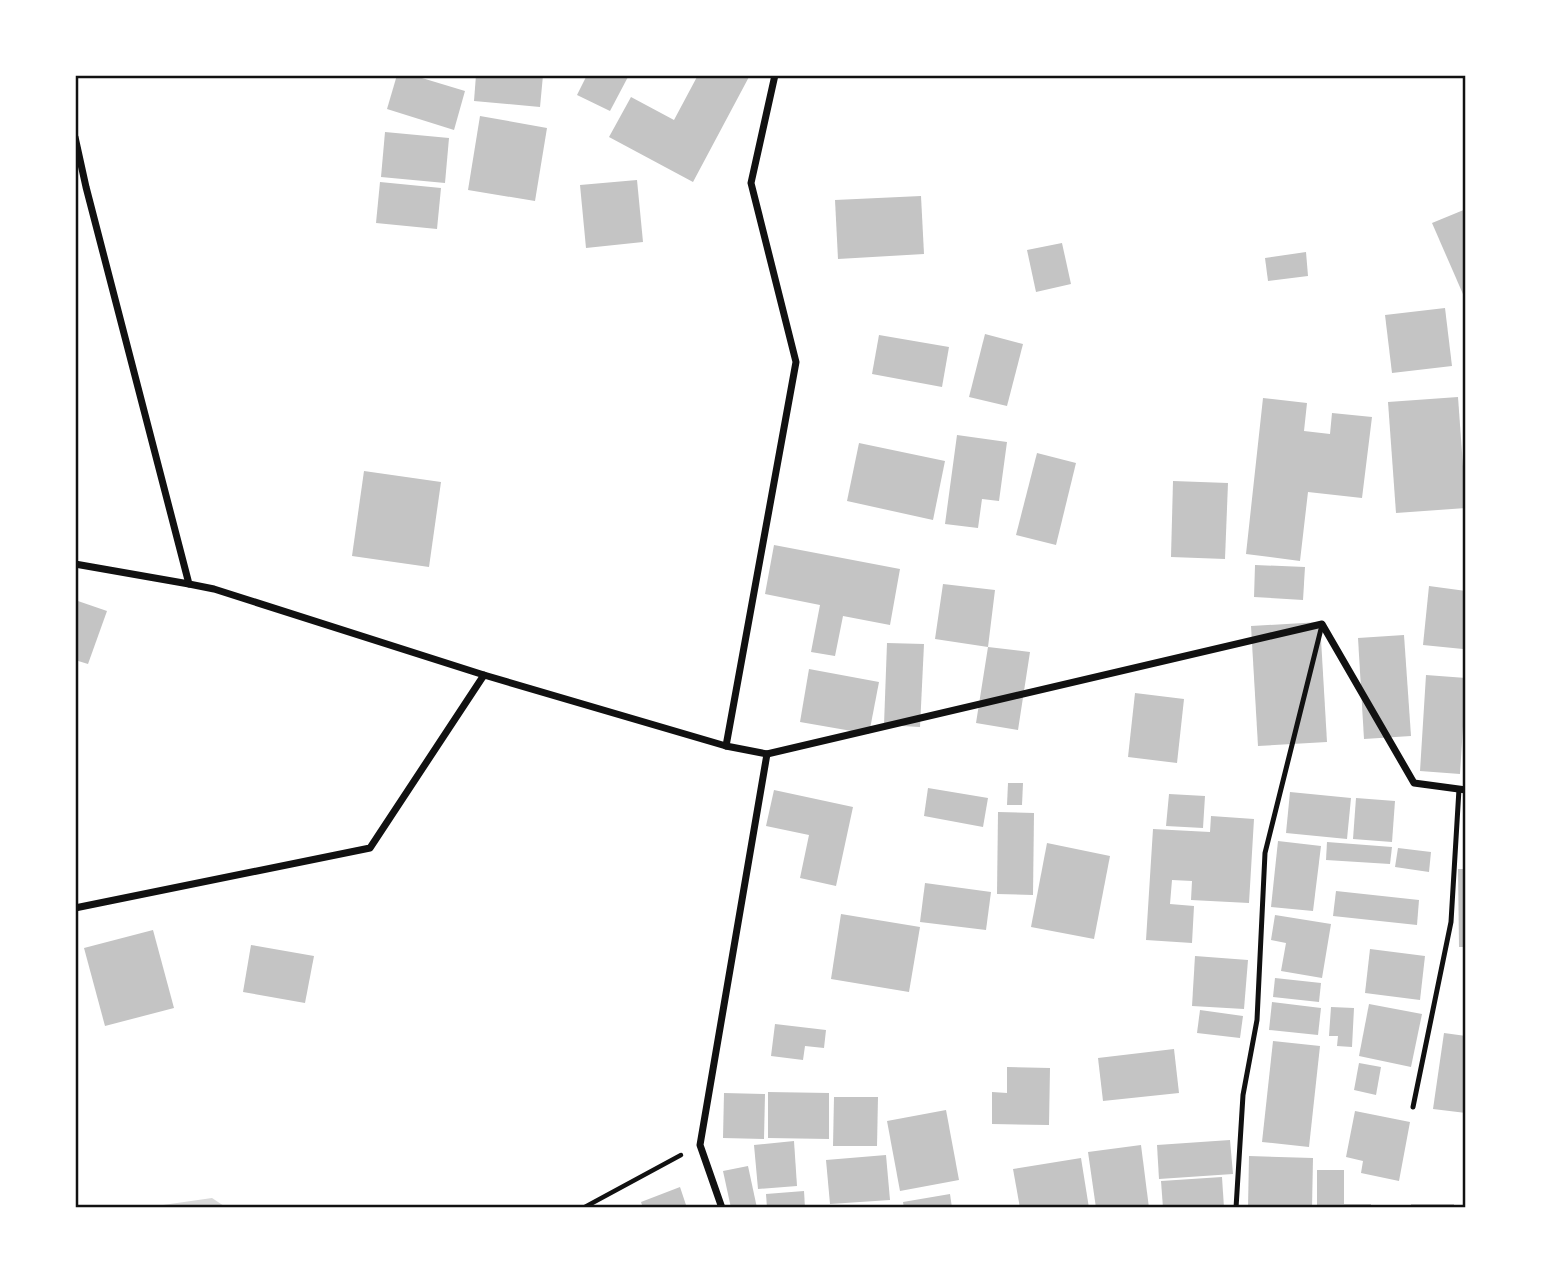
<svg xmlns="http://www.w3.org/2000/svg" width="1541" height="1283" viewBox="0 0 1541 1283" font-family="'IBM Plex Serif',serif">
	<style>
		.water { fill: #d9d9d9 }
		.building { fill: #c4c4c4 }
		.lines { fill: none; stroke-linecap: round; stroke-linejoin: round }
		.path { stroke: #111; stroke-width: 4.5 }
		.service { stroke: #111; stroke-width: 5 }
		.minor { stroke: #111; stroke-width: 7 }
		.neatline { fill: none; stroke: #111; stroke-width: 2.5 }
	</style>
	<rect width="100%" height="100%" fill="#fff"/>
	<path class="water" d="M 212,1198 L 227,1208 L 142,1208 Z"/>
	<g class="building">
		<path d="M 397,75 L 412,75 L 465,91 L 454,130 L 387,109 Z"/>
		<path d="M 476,75 L 543,75 L 540,107 L 474,101 Z"/>
		<path d="M 587,75 L 629,75 L 610,111 L 577,95 Z"/>
		<path d="M 698,75 L 750,75 L 693,182 L 609,137 L 631,97 L 674,120 Z"/>
		<path d="M 480,116 L 547,128 L 535,201 L 468,190 Z"/>
		<path d="M 385,132 L 449,138 L 445,183 L 381,177 Z"/>
		<path d="M 637,180 L 643,242 L 586,248 L 580,185 Z"/>
		<path d="M 380,182 L 441,188 L 437,229 L 376,223 Z"/>
		<path d="M 921,196 L 924,254 L 838,259 L 835,200 Z"/>
		<path d="M 1466,209 L 1466,301 L 1432,223 Z"/>
		<path d="M 1062,243 L 1071,284 L 1036,292 L 1027,250 Z"/>
		<path d="M 1306,252 L 1308,276 L 1268,281 L 1265,258 Z"/>
		<path d="M 1445,308 L 1452,366 L 1392,373 L 1385,315 Z"/>
		<path d="M 985,334 L 1023,344 L 1007,406 L 969,397 Z"/>
		<path d="M 879,335 L 949,347 L 942,387 L 872,374 Z"/>
		<path d="M 1458,397 L 1466,508 L 1396,513 L 1388,402 Z"/>
		<path d="M 1263,398 L 1307,403 L 1304,431 L 1330,434 L 1332,413 L 1372,417 L 1362,498 L 1308,492 L 1300,561 L 1246,554 Z"/>
		<path d="M 957,435 L 1007,442 L 999,501 L 982,499 L 978,528 L 945,524 Z"/>
		<path d="M 859,443 L 945,461 L 933,520 L 847,501 Z"/>
		<path d="M 1037,453 L 1076,463 L 1056,545 L 1016,535 Z"/>
		<path d="M 364,471 L 441,482 L 429,567 L 352,556 Z"/>
		<path d="M 1173,481 L 1228,483 L 1225,559 L 1171,557 Z"/>
		<path d="M 774,545 L 900,569 L 890,625 L 843,616 L 835,656 L 811,652 L 820,605 L 765,594 Z"/>
		<path d="M 1255,565 L 1305,567 L 1303,600 L 1254,597 Z"/>
		<path d="M 943,584 L 995,590 L 988,647 L 1030,652 L 1018,730 L 976,723 L 988,647 L 935,639 Z"/>
		<path d="M 1429,586 L 1466,591 L 1463,649 L 1423,645 Z"/>
		<path d="M 75,600 L 107,611 L 88,664 L 75,660 Z"/>
		<path d="M 1320,622 L 1327,742 L 1258,746 L 1251,626 Z"/>
		<path d="M 1404,635 L 1411,736 L 1364,739 L 1358,638 Z"/>
		<path d="M 887,643 L 924,644 L 920,727 L 884,725 Z"/>
		<path d="M 809,669 L 879,682 L 869,734 L 800,722 Z"/>
		<path d="M 1426,675 L 1466,678 L 1460,774 L 1420,771 Z"/>
		<path d="M 1135,693 L 1184,699 L 1177,763 L 1128,757 Z"/>
		<path d="M 1008,783 L 1023,783 L 1022,805 L 1007,805 Z"/>
		<path d="M 928,788 L 988,798 L 983,827 L 924,816 Z"/>
		<path d="M 774,790 L 853,807 L 836,886 L 800,878 L 809,835 L 766,826 Z"/>
		<path d="M 1290,792 L 1351,798 L 1347,839 L 1286,833 Z"/>
		<path d="M 1169,794 L 1205,796 L 1203,828 L 1166,826 Z"/>
		<path d="M 1356,798 L 1395,801 L 1392,842 L 1353,839 Z"/>
		<path d="M 998,812 L 1034,813 L 1033,895 L 997,894 Z"/>
		<path d="M 1211,816 L 1254,819 L 1249,903 L 1191,900 L 1192,881 L 1172,880 L 1170,904 L 1194,906 L 1192,943 L 1146,940 L 1153,829 L 1210,832 Z"/>
		<path d="M 1278,841 L 1321,846 L 1313,911 L 1271,907 Z"/>
		<path d="M 1327,842 L 1392,847 L 1390,864 L 1326,860 Z"/>
		<path d="M 1047,843 L 1110,856 L 1094,939 L 1031,927 Z"/>
		<path d="M 1398,848 L 1431,852 L 1429,872 L 1395,867 Z"/>
		<path d="M 1458,869 L 1466,869 L 1466,947 L 1459,947 Z"/>
		<path d="M 925,883 L 991,892 L 986,930 L 920,922 Z"/>
		<path d="M 1336,891 L 1419,900 L 1417,925 L 1333,916 Z"/>
		<path d="M 841,914 L 920,927 L 909,992 L 831,979 Z"/>
		<path d="M 1275,915 L 1331,924 L 1322,978 L 1281,971 L 1286,943 L 1271,940 Z"/>
		<path d="M 153,930 L 174,1008 L 105,1026 L 84,948 Z"/>
		<path d="M 251,945 L 314,956 L 305,1003 L 243,992 Z"/>
		<path d="M 1370,949 L 1425,956 L 1420,1000 L 1365,993 Z"/>
		<path d="M 1195,956 L 1248,960 L 1244,1009 L 1192,1006 Z"/>
		<path d="M 1275,978 L 1321,983 L 1319,1002 L 1273,997 Z"/>
		<path d="M 1272,1002 L 1321,1008 L 1318,1035 L 1269,1030 Z"/>
		<path d="M 1369,1004 L 1422,1014 L 1411,1067 L 1359,1056 Z"/>
		<path d="M 1331,1007 L 1354,1008 L 1352,1047 L 1337,1046 L 1338,1036 L 1329,1036 Z"/>
		<path d="M 1200,1010 L 1243,1016 L 1240,1038 L 1197,1033 Z"/>
		<path d="M 775,1024 L 826,1030 L 824,1048 L 805,1046 L 803,1060 L 771,1056 Z"/>
		<path d="M 1444,1033 L 1466,1036 L 1466,1113 L 1433,1109 Z"/>
		<path d="M 1273,1041 L 1320,1046 L 1309,1147 L 1262,1142 Z"/>
		<path d="M 1174,1049 L 1179,1093 L 1103,1101 L 1098,1058 Z"/>
		<path d="M 1359,1063 L 1381,1067 L 1376,1095 L 1354,1090 Z"/>
		<path d="M 1007,1067 L 1050,1068 L 1049,1125 L 992,1124 L 992,1092 L 1007,1093 Z"/>
		<path d="M 768,1092 L 829,1093 L 829,1139 L 768,1138 Z"/>
		<path d="M 724,1093 L 765,1094 L 764,1139 L 723,1138 Z"/>
		<path d="M 834,1097 L 878,1097 L 877,1146 L 833,1146 Z"/>
		<path d="M 946,1110 L 959,1180 L 900,1191 L 887,1121 Z"/>
		<path d="M 1355,1111 L 1410,1122 L 1399,1181 L 1361,1173 L 1363,1161 L 1346,1157 Z"/>
		<path d="M 1230,1140 L 1233,1174 L 1159,1179 L 1157,1145 Z"/>
		<path d="M 794,1141 L 797,1186 L 758,1189 L 754,1145 Z"/>
		<path d="M 1141,1145 L 1149,1208 L 1096,1208 L 1088,1152 Z"/>
		<path d="M 886,1155 L 890,1200 L 830,1204 L 826,1160 Z"/>
		<path d="M 1249,1156 L 1313,1158 L 1312,1208 L 1248,1208 Z"/>
		<path d="M 1081,1158 L 1089,1208 L 1020,1208 L 1013,1169 Z"/>
		<path d="M 748,1166 L 757,1208 L 731,1208 L 723,1171 Z"/>
		<path d="M 1317,1170 L 1344,1170 L 1344,1204 L 1371,1204 L 1371,1208 L 1317,1208 Z"/>
		<path d="M 1222,1177 L 1224,1208 L 1163,1208 L 1161,1181 Z"/>
		<path d="M 680,1187 L 687,1208 L 643,1208 L 641,1202 Z"/>
		<path d="M 804,1191 L 805,1208 L 767,1208 L 766,1194 Z"/>
		<path d="M 950,1194 L 952,1208 L 904,1208 L 903,1202 Z"/>
		<rect x="1411" y="1204" width="43" height="4"/>
	</g>
	<g class="lines">
		<path class="path" d="M 583,1208 L 681,1155"/>
		<g class="service">
			<path d="M 1413,1107 L 1451,922 L 1459,789"/>
			<path d="M 1236,1208 L 1243,1095 L 1257,1020 L 1265,853 L 1322,625"/>
		</g>
		<g class="minor">
			<path d="M 75,137 L 86,187 L 189,584 L 214,589 L 484,675"/>
			<path d="M 75,564 L 189,584"/>
			<path d="M 726,746 L 796,362 L 751,183 L 775,75"/>
			<path d="M 75,908 L 370,848 L 484,675 L 726,746 L 767,754 L 1322,624 L 1414,783 L 1466,790"/>
			<path d="M 722,1208 L 700,1145 L 767,754"/>
		</g>
	</g>
	<rect width="1541" height="1283" fill="none" stroke="#ffffff" stroke-width="154"/>
	<rect x="77" y="77" width="1387" height="1129" class="neatline"/>
</svg>
